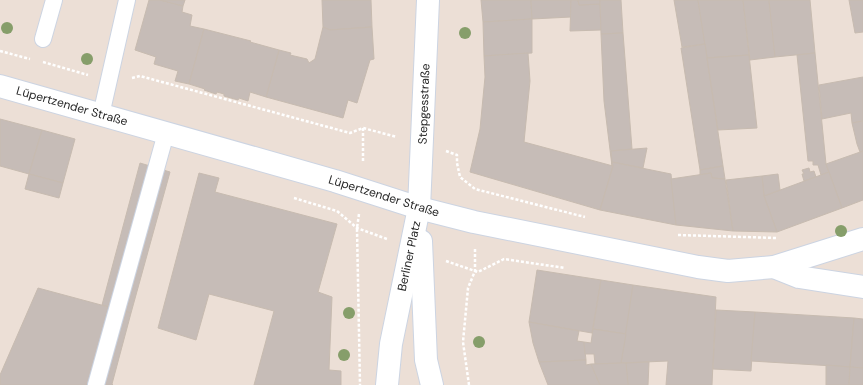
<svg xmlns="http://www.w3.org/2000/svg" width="863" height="385" viewBox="0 0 863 385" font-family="'DM Sans',sans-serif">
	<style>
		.building { fill: #c6bcb7; stroke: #c7bbb0 }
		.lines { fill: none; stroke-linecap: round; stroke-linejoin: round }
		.service-casing { stroke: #ccd4e2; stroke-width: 18 }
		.minor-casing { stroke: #ccd4e2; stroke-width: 24 }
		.tertiary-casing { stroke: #ccd4e2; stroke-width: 24 }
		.path { stroke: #fff; stroke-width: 2.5; stroke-dasharray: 3 2; stroke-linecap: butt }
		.service { stroke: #fff; stroke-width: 16 }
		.minor { stroke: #fff; stroke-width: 22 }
		.tertiary { stroke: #fff; stroke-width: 22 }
		.tree { fill: #869e6a }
		.labels { text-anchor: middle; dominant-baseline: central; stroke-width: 3; stroke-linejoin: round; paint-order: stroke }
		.street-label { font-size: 12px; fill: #272727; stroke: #fff }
	</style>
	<rect width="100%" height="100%" fill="#ecdfd6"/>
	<g class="building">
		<path d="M 149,0 L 160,0 L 183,6 L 182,12 L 192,15 L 190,26 L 204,29 L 189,84 L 175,81 L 178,71 L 154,64 L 156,57 L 135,50 Z"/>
		<path d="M 160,0 L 185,0 L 183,6 Z"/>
		<path d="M 322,0 L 371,0 L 372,27 L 330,30 L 323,27 Z"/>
		<path d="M 481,0 L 531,0 L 532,19 L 483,22 Z"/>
		<path d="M 531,0 L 571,0 L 571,17 L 532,19 Z"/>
		<path d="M 571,0 L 578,0 L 579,5 L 600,4 L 601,30 L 570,31 Z"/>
		<path d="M 578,0 L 600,0 L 600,4 L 579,5 Z"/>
		<path d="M 600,0 L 621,0 L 623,33 L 601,34 Z"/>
		<path d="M 674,0 L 698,0 L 705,44 L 682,47 Z"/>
		<path d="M 698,0 L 743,0 L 749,55 L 707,58 Z"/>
		<path d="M 743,0 L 769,0 L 775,57 L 750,60 Z"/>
		<path d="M 769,0 L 810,0 L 815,53 L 775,57 Z"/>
		<path d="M 849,0 L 863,0 L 863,32 L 855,33 Z"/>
		<path d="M 532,19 L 532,53 L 484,56 L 483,22 Z"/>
		<path d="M 323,27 L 330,30 L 372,27 L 374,59 L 370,60 L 357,103 L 348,100 L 343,118 L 266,97 L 279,50 L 291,53 L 290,55 L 307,59 L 309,63 L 315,59 Z"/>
		<path d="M 204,29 L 251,41 L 250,42 L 279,50 L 266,97 L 250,92 L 248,101 L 239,98 L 238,100 L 224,96 L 224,94 L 217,92 L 216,94 L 204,90 L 205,89 L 189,84 Z"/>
		<path d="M 623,33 L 632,149 L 611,151 L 612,166 L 604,101 L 601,34 Z"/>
		<path d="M 705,44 L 723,166 L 700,170 L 681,48 Z"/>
		<path d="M 528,53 L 530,81 L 524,142 L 613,166 L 600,210 L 470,172 L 480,129 L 485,77 L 484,56 Z"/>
		<path d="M 815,53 L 826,164 L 829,172 L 821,175 L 818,165 L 813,165 L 813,161 L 808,161 L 797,55 Z"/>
		<path d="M 749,55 L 757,128 L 718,130 L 707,58 Z"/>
		<path d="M 863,77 L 863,121 L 852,123 L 851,113 L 822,119 L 819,85 Z"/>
		<path d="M 0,119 L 42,130 L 29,174 L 0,166 Z"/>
		<path d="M 863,121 L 863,151 L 860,152 L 857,144 L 852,123 Z"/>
		<path d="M 42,130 L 75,139 L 63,183 L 29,174 Z"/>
		<path d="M 647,148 L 643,168 L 612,162 L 611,151 Z"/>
		<path d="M 863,151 L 863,200 L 842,208 L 826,164 Z"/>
		<path d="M 612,162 L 671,174 L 676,225 L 600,210 L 613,166 Z"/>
		<path d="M 140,163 L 170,172 L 131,313 L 102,305 Z"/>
		<path d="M 723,166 L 725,179 L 712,178 L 711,173 L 700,175 L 700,170 Z"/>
		<path d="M 809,168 L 810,172 L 814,171 L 816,177 L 804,181 L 802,174 L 804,174 L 802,170 Z"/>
		<path d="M 829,172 L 842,208 L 777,232 L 764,196 Z"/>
		<path d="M 199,173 L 219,178 L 215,192 L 337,224 L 318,292 L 332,297 L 329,370 L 341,371 L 341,385 L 254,385 L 274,311 L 209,294 L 196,340 L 158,328 Z"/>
		<path d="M 711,173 L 712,178 L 725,179 L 733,231 L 676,225 L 671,179 Z"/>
		<path d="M 29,174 L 63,183 L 59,198 L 25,189 Z"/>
		<path d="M 778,174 L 780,190 L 764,196 L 762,176 Z"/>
		<path d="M 762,176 L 764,196 L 777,232 L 733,231 L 726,180 Z"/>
		<path d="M 537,270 L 601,280 L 592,333 L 529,322 Z"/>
		<path d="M 601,280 L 633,285 L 626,334 L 593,329 Z"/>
		<path d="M 633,285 L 716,297 L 712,385 L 666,385 L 668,361 L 621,363 Z"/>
		<path d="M 38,288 L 131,313 L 112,384 L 113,385 L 0,385 L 0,375 Z"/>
		<path d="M 716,310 L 755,312 L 751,371 L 713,369 Z"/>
		<path d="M 755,312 L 854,318 L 850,367 L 751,361 Z"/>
		<path d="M 854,318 L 863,319 L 863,368 L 850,367 Z"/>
		<path d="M 529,322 L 579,331 L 577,341 L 584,342 L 586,360 L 539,362 L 533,343 Z"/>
		<path d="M 593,329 L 626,334 L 621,363 L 595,364 L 594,354 L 585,354 L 584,342 L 591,343 Z"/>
		<path d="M 586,360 L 586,365 L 591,364 L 600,385 L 548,385 L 539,362 Z"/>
		<path d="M 649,362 L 648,385 L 628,385 L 626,363 Z"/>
		<path d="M 626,363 L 628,385 L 600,385 L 591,364 Z"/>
		<path d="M 826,365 L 850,367 L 849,385 L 826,385 Z"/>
		<path d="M 850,367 L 863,368 L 863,385 L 849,385 Z"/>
	</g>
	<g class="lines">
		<g class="service-casing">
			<g id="service">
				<path d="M 43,39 L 54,0"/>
				<path d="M 101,115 L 127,0"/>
				<path d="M 96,385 L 166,133"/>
			</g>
		</g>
		<g class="minor-casing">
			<g id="minor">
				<path d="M 419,208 L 428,0"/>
				<path d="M 774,267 L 799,277 L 863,287"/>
			</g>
		</g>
		<g class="tertiary-casing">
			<g id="tertiary">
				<path d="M 0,86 L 335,181 L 419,208 L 474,222 L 698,267 L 728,271 L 774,267 L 863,239"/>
				<path d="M 421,241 L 426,360 L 432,385"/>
				<path d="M 387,385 L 391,344 L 419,208"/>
			</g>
		</g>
		<g class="path">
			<path d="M 0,51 L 30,59"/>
			<path d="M 43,62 L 88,75"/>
			<path d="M 132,78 L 140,76 L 350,133 L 363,128 L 397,137"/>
			<path d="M 363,128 L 363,163"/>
			<path d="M 446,151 L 457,155 L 457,163 L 460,177 L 475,189 L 585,217"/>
			<path d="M 294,198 L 337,211 L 357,228 L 387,239"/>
			<path d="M 359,214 L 357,228 L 360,385"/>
			<path d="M 678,235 L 777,238"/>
			<path d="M 446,261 L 478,272 L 504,259 L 565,268"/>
			<path d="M 469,385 L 463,342 L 468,288 L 475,271 L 475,248"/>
		</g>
		<use href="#service" class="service"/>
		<use href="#minor" class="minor"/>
		<use href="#tertiary" class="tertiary"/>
	</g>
	<g class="tree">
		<circle cx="7" cy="28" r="6"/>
		<circle cx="465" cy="33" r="6"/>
		<circle cx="87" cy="59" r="6"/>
		<circle cx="841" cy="231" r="6"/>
		<circle cx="349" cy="313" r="6"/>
		<circle cx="479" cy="342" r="6"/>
		<circle cx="344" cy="355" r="6"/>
	</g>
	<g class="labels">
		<g class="street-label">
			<text transform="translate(424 104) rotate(-88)">Stepgesstraße</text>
			<text transform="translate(72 106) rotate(16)">Lüpertzender Straße</text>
			<text transform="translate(384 196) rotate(17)">Lüpertzender Straße</text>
			<text transform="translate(409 256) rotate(-78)">Berliner Platz</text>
		</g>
	</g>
</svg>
